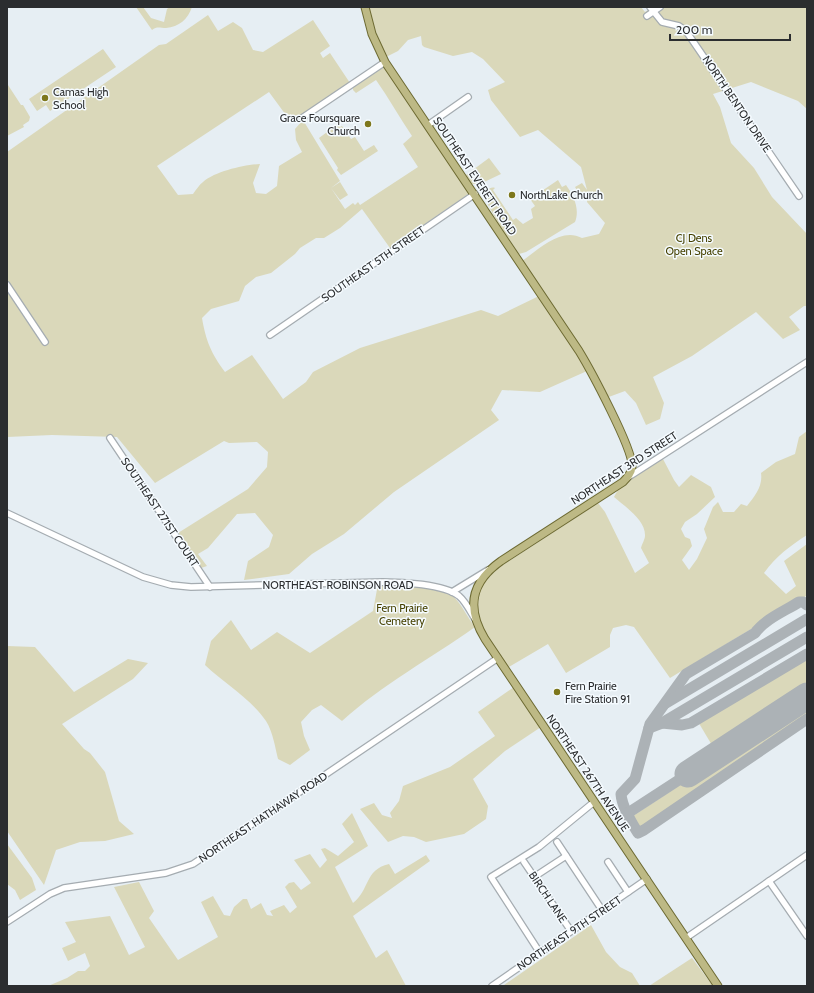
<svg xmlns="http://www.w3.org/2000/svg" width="814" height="993" viewBox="0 0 814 993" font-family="Cabin,sans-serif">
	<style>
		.green { fill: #dad8ba }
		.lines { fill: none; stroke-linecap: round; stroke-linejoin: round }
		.taxiway { stroke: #acb2b6; stroke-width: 11 }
		.runway { stroke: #acb2b6; stroke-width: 27 }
		.minor-casing { stroke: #a5acb1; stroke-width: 8 }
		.major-casing { stroke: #6d6a32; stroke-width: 9 }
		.minor { stroke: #fff; stroke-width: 5.5 }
		.major { stroke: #bdb985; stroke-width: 7 }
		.poi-dot { fill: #7d771c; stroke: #f5fbff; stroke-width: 1.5 }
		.labels { text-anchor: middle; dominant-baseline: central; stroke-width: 3; stroke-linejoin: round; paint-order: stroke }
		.poi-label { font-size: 11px; fill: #2b2d2f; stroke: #f5fbff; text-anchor: start }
		.street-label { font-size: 11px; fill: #2b2d2f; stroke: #f5fbff }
		.park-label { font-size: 11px; fill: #464100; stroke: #f5fbff }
	</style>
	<rect width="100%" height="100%" fill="#e6eef3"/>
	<g class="green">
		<path d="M 136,7 L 143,7 L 151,18 L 164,22 L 167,9 L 170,7 L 192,7 C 188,19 179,27 166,28 C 160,28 157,26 152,30 Z"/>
		<path d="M 369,7 L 641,7 L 645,12 L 653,7 L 807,7 L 807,109 L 798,101 L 751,82 L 713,94 L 720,107 L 731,143 L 754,168 L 772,197 L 807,234 L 807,306 L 804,306 L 789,317 L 800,330 L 783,339 L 756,312 L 692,356 L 653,377 L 664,403 L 660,419 L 646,425 L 636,403 L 625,391 L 606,398 L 522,261 C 539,249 561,227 582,238 L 599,234 L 605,223 L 587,202 L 588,193 L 581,197 L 575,187 L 582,183 L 587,190 L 581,167 L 538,130 L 520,137 L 491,100 L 488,90 L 505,82 L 483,59 L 472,52 L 453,56 L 424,47 L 422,45 L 421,36 L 408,40 L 398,51 L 386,57 L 372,22 Z"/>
		<path d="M 208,15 L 218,31 L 233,22 L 242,28 L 253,50 L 263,52 L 313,20 L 330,46 L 320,53 L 323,58 L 330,53 L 350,83 L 291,122 L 269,92 L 157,166 L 178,195 L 193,194 C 196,190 199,185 203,182 C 216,171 244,165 260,164 L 253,183 L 256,193 L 266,194 L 277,186 L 279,166 L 302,152 L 296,140 L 295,129 L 303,120 L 340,181 L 331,188 L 340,182 L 348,195 L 340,200 L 331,188 L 345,209 L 353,203 L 355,205 L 358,202 L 360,205 L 418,167 L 403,144 L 412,136 C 399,117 389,98 376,80 L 356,93 L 353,90 L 353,86 L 384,67 L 470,193 L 390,248 L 362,209 L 340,228 L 324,238 L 316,238 L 300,248 L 295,254 L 271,273 L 256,277 L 245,286 L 239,301 L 211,309 L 202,318 C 206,341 211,353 225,372 L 252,355 L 283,399 L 306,382 L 313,372 L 360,348 L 481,310 L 498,316 L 539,296 L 587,371 L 540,392 L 502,390 L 491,410 L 499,420 L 394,492 L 344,534 L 312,554 L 289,574 L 244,580 L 248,561 L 269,547 L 273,535 L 255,513 L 237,514 L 208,548 L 198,554 L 207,566 L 201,568 L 178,533 L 248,489 L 267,467 L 268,452 L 257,442 L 229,443 L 224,441 L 155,483 L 117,437 L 52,435 L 7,437 L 7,152 L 159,45 L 166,44 Z"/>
		<path d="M 103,49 L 116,67 L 50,111 L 46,105 L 37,111 L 29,99 Z"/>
		<path d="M 8,85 L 21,105 L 23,105 L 30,117 L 29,121 L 23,125 L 24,127 L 7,136 Z"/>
		<path d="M 338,124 L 340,127 L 342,126 L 351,139 L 355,137 L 364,151 L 374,145 L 378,151 L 341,175 L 337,170 L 338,168 L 319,138 Z"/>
		<path d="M 489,158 L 501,174 L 480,184 L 472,184 L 466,175 Z"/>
		<path d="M 558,180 L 562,187 L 566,185 C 574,196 580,209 575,222 L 526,252 L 519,254 L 500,226 L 483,196 C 485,192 490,186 495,188 L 493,190 L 513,220 L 516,218 L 523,224 L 533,218 L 531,209 L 535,206 L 530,199 Z"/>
		<path d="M 807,431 L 807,535 C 790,546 776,556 764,573 L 786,594 L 796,586 L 784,561 L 807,544 L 807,597 L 806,596 L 670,678 L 634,627 L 626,625 L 613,628 L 610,635 L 610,647 L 566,673 L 548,644 L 507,668 C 483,631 456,606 498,568 L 598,503 L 605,512 L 635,573 L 649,563 L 641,548 C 642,544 645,539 645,536 C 646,520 624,506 614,497 C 623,479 647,469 663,459 L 674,480 L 679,487 L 691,475 L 711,487 L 715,497 L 697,514 L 685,522 L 681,529 L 685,537 L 690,539 L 692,546 L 682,560 L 689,570 L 697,559 L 707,538 L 704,529 L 713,507 L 718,502 L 723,512 L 734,512 L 741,504 L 747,506 C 755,496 763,486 761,473 L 776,462 L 795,454 L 799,437 Z"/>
		<path d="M 378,584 C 393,584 444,587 454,597 C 462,605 468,618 475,627 C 430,659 383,684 342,721 L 321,705 L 312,710 L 301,722 L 304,736 L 310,750 L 290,765 L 278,759 C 275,747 273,732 266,721 C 250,698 225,684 205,665 L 211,641 L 231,620 L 251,650 L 277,632 L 310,653 L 373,611 Z"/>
		<path d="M 7,646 L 35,647 L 74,692 L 128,659 L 148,663 L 133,679 L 62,724 L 84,749 L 90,753 L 105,772 L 119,821 L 134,834 L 105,841 L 80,842 L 56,850 L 44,885 L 7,831 Z"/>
		<path d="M 807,655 L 807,692 L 716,752 L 697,720 Z"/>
		<path d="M 514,687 L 541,727 L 505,751 L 473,779 L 488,806 L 486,819 L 464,834 L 426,842 L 414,837 L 403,836 L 388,842 L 360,809 L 374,803 L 382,815 L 392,818 L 390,813 L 399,801 L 403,786 L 450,767 L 495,736 L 478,712 Z"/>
		<path d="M 807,701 L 807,717 L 651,824 L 641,829 L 636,825 L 633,816 Z"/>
		<path d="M 352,813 L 368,846 L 335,867 L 353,903 C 370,890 364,870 389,864 L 395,874 L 426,855 L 430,861 L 353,916 L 376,958 L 387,950 L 406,986 L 48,986 L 67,978 L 78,971 L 85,971 L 90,966 L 85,953 L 68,961 L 62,948 L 76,942 L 65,922 L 110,916 L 129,955 L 145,947 L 114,887 L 139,882 L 154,911 L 149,918 L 178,960 L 218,937 L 201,902 L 213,896 L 224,915 L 230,916 L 234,907 L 243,899 L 247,899 L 251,909 L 261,903 L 267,915 L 273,916 L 270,911 L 284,905 L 290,913 L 297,907 L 285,887 L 289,883 L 294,882 L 301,890 L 311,883 L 294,860 L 310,854 L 320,868 L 327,860 L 321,849 L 325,848 L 338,856 L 354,842 L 342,824 Z"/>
		<path d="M 7,844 L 32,878 L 36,890 L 20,900 L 15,890 L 7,884 Z"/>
		<path d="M 591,925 L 606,952 L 620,967 L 632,973 L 640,986 L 505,986 L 504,985 Z"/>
		<path d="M 692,958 L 713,986 L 649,986 Z"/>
	</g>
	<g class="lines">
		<g class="taxiway">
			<path d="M 807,605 L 803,602 L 799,602 C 785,611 765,619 755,633 L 686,674 L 650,724 L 635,779 L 621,794 C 622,807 631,822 638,833 L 644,830 L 807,719"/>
			<path d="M 666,703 L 807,619"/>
			<path d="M 662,723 L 682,725 L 691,723 L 807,654"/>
			<path d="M 649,728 L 662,723 L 807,637"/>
			<path d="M 628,813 L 688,774"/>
		</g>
		<path class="runway" d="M 688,774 L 807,696"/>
		<g class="minor-casing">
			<g id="minor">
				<path d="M 650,7 L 662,22 L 679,26 L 686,31 L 799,196"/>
				<path d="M 647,16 L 660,7"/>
				<path d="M 302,118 L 385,62"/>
				<path d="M 428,125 L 468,97"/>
				<path d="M 7,285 L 45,342"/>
				<path d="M 270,335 L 475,194"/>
				<path d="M 110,438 L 210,587"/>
				<path d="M 627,478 L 807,362"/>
				<path d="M 7,513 L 143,577 L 171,585 L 191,587 L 383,582 C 401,582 444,584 459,596 C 466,602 470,611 475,619"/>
				<path d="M 452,592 L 488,570"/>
				<path d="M 557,842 L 602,910"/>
				<path d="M 524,862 L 571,931"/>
				<path d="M 608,862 L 628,892"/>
				<path d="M 534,877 L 566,856"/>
				<path d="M 769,881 L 807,936"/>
				<path d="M 7,922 L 50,894 L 64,888 L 166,873 L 193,864 L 498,658"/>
				<path d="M 686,938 L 807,855"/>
				<path d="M 540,953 L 491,877 L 539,847 L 594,802"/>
				<path d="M 492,986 L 647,879"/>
			</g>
		</g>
		<g class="major-casing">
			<path id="major" d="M 365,7 L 372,34 L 385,62 L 579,351 C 590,369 633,449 632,466 C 632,473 627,478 623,482 L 501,561 C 471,582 466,608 485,639 L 718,986"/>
		</g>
		<use href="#minor" class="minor"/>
		<use href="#major" class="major"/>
	</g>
	<g class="poi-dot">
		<circle cx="45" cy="98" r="4"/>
		<circle cx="368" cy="124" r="4"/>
		<circle cx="512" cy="195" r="4"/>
		<circle cx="557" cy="692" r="4"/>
	</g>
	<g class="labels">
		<g class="poi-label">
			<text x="53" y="92">Camas High<tspan x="53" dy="13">School</tspan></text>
			<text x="360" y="118" text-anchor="end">Grace Foursquare<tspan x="360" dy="13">Church</tspan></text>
			<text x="520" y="195">NorthLake Church</text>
			<text x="565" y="686">Fern Prairie<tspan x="565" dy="13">Fire Station 91</tspan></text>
		</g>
		<g class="street-label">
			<text transform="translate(737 104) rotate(56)">NORTH BENTON DRIVE</text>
			<text transform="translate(475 176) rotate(56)">SOUTHEAST EVERETT ROAD</text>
			<text transform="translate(373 264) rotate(-35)">SOUTHEAST 5TH STREET</text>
			<text transform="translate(624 468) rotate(-33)">NORTHEAST 3RD STREET</text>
			<text transform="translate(160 512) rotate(56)">SOUTHEAST 271ST COURT</text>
			<text x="338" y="585">NORTHEAST ROBINSON ROAD</text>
			<text transform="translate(588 773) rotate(56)">NORTHEAST 267TH AVENUE</text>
			<text transform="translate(263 817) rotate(-34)">NORTHEAST HATHAWAY ROAD</text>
			<text transform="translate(548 897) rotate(56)">BIRCH LANE</text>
			<text transform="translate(569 933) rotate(-34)">NORTHEAST 9TH STREET</text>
		</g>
		<g class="park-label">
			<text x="694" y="238">CJ Dens<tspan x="694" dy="13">Open Space</tspan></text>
			<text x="402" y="608">Fern Prairie<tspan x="402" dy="13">Cemetery</tspan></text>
		</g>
	</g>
	<rect width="814" height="993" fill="none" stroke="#2b2d2f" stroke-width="16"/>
	<path d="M670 34v6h120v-6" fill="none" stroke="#2b2d2f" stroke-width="2"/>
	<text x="676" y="34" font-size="12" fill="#2b2d2f" stroke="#f5fbff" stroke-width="3" paint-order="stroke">200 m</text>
</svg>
